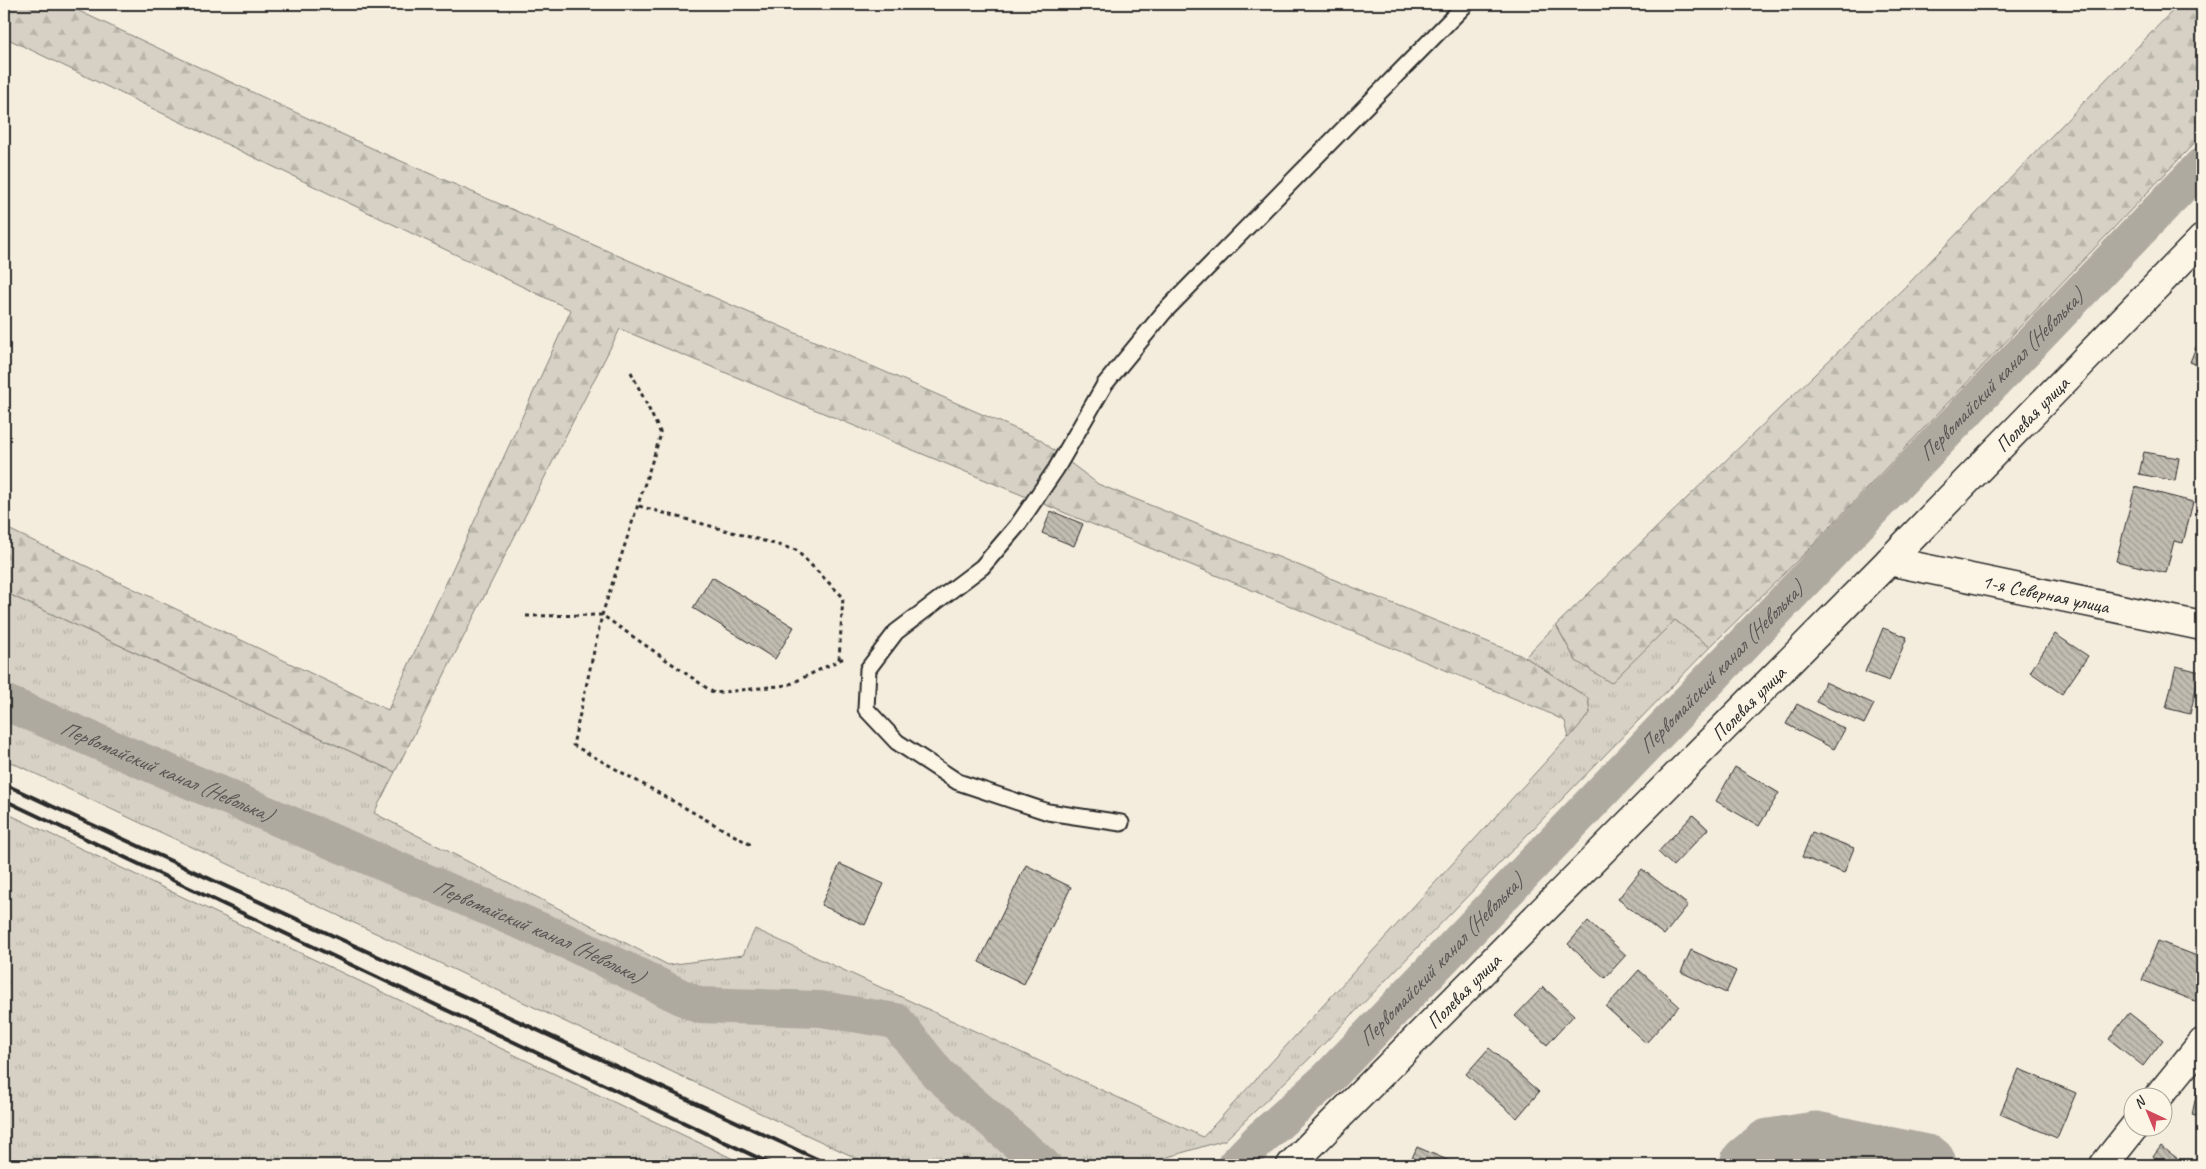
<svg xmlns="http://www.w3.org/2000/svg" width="2206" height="1169" viewBox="0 0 2206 1169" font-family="Caveat,sans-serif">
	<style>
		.grass { fill: url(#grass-tufts); stroke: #807e78 }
		.forest { fill: url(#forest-firs); stroke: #807e78 }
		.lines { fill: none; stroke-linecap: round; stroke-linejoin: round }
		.canal { stroke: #afaaa0; stroke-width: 36 }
		.river { stroke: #afaaa0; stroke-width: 61 }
		.building { fill: url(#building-back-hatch); stroke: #2b2b2b }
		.lane-casing { stroke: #2b2b2b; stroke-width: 19 }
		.street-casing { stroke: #2b2b2b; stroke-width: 31 }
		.path { stroke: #2b2b2b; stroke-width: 3; stroke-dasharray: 4 4; stroke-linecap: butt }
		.lane { stroke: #fcf5e5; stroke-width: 15 }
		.street { stroke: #fcf5e5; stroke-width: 28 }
		.rail { stroke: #2b2b2b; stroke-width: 4 }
		.labels { text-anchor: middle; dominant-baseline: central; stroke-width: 5; stroke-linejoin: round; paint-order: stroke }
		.street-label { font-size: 20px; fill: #2b2b2b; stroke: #fcf5e5 }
		.water-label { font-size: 21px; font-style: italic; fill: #595754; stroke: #fcf5e5 }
	</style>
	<defs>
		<pattern id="grass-tufts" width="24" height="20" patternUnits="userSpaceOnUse" patternTransform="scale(1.25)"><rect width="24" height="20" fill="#d6d1c4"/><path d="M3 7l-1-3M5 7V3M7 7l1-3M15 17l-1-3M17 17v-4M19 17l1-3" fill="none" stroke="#b8b4a9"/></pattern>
		<pattern id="forest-firs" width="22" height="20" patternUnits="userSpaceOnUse" patternTransform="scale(1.25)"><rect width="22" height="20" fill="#d6d1c4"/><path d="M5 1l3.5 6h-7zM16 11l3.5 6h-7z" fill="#b8b4a9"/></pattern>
		<pattern id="building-back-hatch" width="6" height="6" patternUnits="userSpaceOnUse" patternTransform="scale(1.25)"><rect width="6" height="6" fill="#c2bdb1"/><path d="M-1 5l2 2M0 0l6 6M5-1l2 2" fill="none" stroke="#9e9a90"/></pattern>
	</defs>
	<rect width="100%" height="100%" fill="#f4edde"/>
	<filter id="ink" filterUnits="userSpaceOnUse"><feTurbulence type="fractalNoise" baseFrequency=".02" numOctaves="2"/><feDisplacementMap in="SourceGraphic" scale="10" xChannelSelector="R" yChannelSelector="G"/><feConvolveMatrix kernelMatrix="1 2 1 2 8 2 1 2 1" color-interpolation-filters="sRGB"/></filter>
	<g filter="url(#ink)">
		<g class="grass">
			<path d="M 4,592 L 395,772 L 374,813 L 668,965 L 743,955 L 755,929 L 1203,1137 L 1590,713 L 1588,698 L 1525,657 L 1556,625 L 1576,661 L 1675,620 L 1710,647 L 1313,1055 L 1225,1140 L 1141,1165 L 871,1165 L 4,759 Z"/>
			<path d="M 4,812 L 746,1165 L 4,1165 Z"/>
		</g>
		<g class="forest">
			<path d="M 4,4 L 64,4 L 378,151 L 1039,439 L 1098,484 L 1525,657 L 1588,698 L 1590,713 L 1569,738 L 1565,721 L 1542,710 L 620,329 L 395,772 L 4,592 L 4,527 L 388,710 L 571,310 L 4,37 Z"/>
			<path d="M 2179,4 L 2202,4 L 2202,135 L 1812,546 L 1710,647 L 1675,620 L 1611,683 L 1576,661 L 1556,625 L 1911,281 Z"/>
		</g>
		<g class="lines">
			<g class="canal">
				<path id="s1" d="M 4,702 L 573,944 L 698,1005 L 821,1009 L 896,1021 L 938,1074 L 1043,1165"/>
				<path id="s2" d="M 1235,1165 L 1260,1139 L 1328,1078 L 2202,165"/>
			</g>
			<path class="river" d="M 1750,1165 L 1770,1149 L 1816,1142 L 1926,1165"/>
		</g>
		<g class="building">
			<path d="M 2202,332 L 2202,367 L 2190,362 Z"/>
			<path d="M 2144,452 L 2179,458 L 2175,481 L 2139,474 Z"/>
			<path d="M 2135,487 L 2193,502 L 2183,543 L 2174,541 L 2166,573 L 2116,561 Z"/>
			<path d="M 1051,511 L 1083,524 L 1074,546 L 1042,533 Z"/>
			<path d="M 712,577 L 794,627 L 775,659 L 693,608 Z"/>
			<path d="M 1883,628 L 1907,637 L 1889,681 L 1865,672 Z"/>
			<path d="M 2055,634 L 2088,656 L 2062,694 L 2030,672 Z"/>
			<path d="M 2176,666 L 2200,672 L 2190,714 L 2166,708 Z"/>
			<path d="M 1825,682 L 1874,704 L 1864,724 L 1816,702 Z"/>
			<path d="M 1797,704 L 1845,729 L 1834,749 L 1786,724 Z"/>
			<path d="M 1735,767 L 1779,793 L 1759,826 L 1716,801 Z"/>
			<path d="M 1693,815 L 1708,829 L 1673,866 L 1658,852 Z"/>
			<path d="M 1812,832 L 1854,848 L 1844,873 L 1802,857 Z"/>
			<path d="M 840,864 L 884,884 L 865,925 L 821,905 Z"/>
			<path d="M 1026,865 L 1071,887 L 1024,984 L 979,962 Z"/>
			<path d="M 1642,869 L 1688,905 L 1664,935 L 1618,899 Z"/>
			<path d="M 1588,921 L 1626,955 L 1605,978 L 1568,944 Z"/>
			<path d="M 2158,941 L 2202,958 L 2202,996 L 2200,1003 L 2142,980 Z"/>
			<path d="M 1691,950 L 1736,971 L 1726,993 L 1681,972 Z"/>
			<path d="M 1639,970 L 1679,1006 L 1646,1043 L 1606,1007 Z"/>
			<path d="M 1543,987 L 1574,1015 L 1547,1045 L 1515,1016 Z"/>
			<path d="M 2129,1013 L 2163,1040 L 2143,1066 L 2109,1039 Z"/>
			<path d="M 1489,1048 L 1539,1092 L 1517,1118 L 1466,1074 Z"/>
			<path d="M 2019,1069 L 2076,1093 L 2057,1138 L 2000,1114 Z"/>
			<path d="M 2198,1086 L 2202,1087 L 2202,1118 L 2192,1115 Z"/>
			<path d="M 2161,1146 L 2186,1165 L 2147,1165 Z"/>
			<path d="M 1417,1147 L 1459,1165 L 1409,1165 Z"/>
		</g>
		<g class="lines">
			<g class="lane-casing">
				<path id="lane" d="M 1121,823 L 1048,812 L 958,782 L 897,742 L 866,709 L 868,669 L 896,632 L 982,567 L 1017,526 L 1056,469 L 1105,384 L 1164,312 L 1466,4"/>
			</g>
			<g class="street-casing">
				<g id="street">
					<path id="s3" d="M 1889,561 L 2202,626"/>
					<path d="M 2159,1096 L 2202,1043"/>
					<path id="s4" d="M 1291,1165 L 1889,561 L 2202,239"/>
					<path d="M 2104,1165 L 2135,1126"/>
				</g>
			</g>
			<g class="path">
				<path d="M 631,372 L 661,434 L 602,615 L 573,745 L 753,846"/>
				<path d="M 639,506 L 796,550 L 843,597 L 839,660"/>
				<path d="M 526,616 L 602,615 L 714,693 L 788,685 L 846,657"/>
			</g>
			<use href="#lane" class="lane"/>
			<use href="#street" class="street"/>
			<g class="rail">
				<path d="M 4,784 L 830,1165"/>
				<path d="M 4,800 L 773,1165"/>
			</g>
		</g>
	</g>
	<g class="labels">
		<g class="street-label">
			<text stroke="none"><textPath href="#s4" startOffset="1055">Полевая улица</textPath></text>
			<text stroke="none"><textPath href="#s3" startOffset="160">1-я Северная улица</textPath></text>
			<text stroke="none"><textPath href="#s4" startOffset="650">Полевая улица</textPath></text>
			<text stroke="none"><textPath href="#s4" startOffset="245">Полевая улица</textPath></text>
		</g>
		<g class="water-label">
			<text stroke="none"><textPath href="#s2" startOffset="1100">Первомайский канал (Неволька)</textPath></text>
			<text stroke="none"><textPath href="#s2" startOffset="695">Первомайский канал (Неволька)</textPath></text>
			<text stroke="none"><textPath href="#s1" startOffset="176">Первомайский канал (Неволька)</textPath></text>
			<text stroke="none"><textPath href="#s1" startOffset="581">Первомайский канал (Неволька)</textPath></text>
			<text stroke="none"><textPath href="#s2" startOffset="290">Первомайский канал (Неволька)</textPath></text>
		</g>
	</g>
	<rect width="2206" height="1169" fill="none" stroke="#fcf5e5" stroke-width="20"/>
	<rect x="10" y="10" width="2186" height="1149" fill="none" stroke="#2b2b2b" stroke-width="2" filter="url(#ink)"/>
	<g transform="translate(2148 1112) rotate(316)"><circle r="24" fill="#fcf5e5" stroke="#a8a49b"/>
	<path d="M0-4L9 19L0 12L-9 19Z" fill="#d1495b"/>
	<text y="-8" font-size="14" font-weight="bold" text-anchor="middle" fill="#2b2b2b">N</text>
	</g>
</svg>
